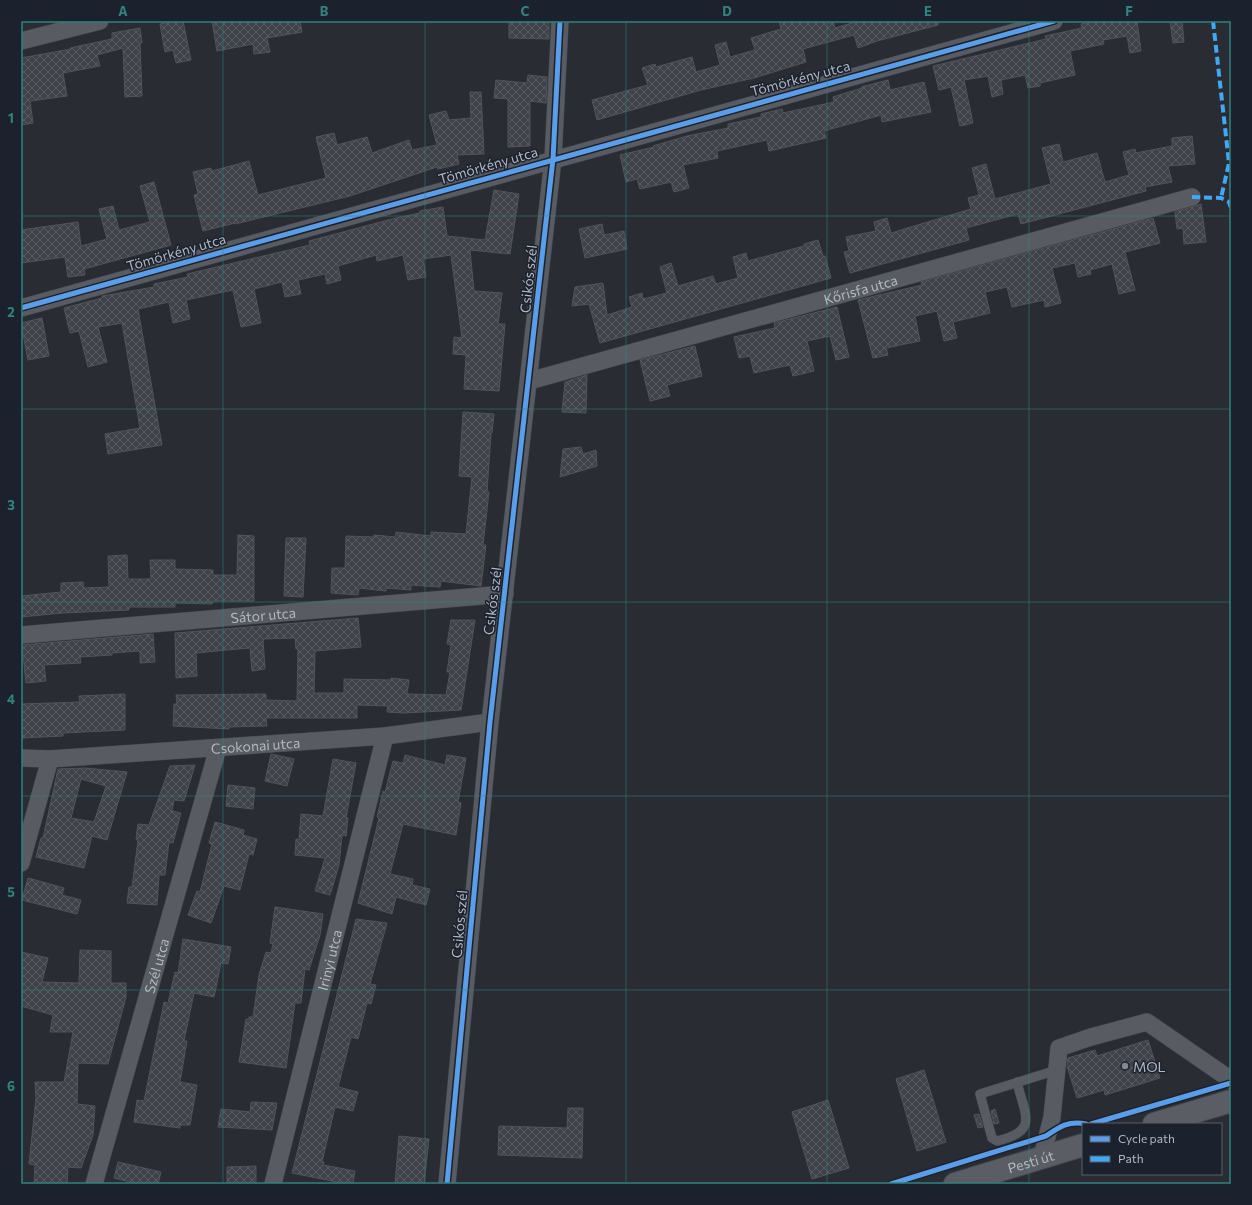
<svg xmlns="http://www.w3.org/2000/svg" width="1252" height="1205" viewBox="0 0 1252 1205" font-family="Commissioner,sans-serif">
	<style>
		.building { fill: url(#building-cross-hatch); stroke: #50545b; fill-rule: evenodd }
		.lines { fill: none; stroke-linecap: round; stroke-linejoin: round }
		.service-casing { stroke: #45474c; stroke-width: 10 }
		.minor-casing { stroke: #45474c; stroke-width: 18 }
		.primary-casing { stroke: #464950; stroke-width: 24 }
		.service { stroke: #585b61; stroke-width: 9 }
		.minor { stroke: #585b61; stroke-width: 17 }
		.primary { stroke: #5a5d63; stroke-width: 22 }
		.quiet { stroke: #3fa9f5; stroke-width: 4; stroke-dasharray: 8 4; stroke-linecap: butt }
		.cycleway-casing { stroke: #1c222d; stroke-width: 8 }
		.cycleway { stroke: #5a9eea; stroke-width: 5 }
		.grid { fill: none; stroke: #30837f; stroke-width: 1; stroke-opacity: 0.55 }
		.poi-dot { fill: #828791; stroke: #1c222d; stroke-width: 1.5 }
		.labels { text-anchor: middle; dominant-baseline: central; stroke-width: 3; stroke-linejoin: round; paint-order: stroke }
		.street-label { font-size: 14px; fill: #b2b8c4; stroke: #1c222d }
		.poi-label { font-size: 14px; fill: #b2b8c4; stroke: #1c222d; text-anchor: start }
		.neatline { fill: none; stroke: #30837f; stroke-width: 1.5 }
		.grid-label { font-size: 13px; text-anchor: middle; font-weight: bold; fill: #30837f }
	</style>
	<defs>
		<pattern id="building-cross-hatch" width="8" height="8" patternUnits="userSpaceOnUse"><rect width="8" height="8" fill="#3f4248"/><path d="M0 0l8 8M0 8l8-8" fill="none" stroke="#585b61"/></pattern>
	</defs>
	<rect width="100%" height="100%" fill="#292c33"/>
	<g class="building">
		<path d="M 174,21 L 183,21 L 191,60 L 176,63 L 173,50 L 165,52 L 160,24 Z"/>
		<path d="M 212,21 L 300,21 L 302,32 L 267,38 L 270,52 L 254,54 L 253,44 L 217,51 Z"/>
		<path d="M 509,21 L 549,21 L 549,39 L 509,38 Z"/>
		<path d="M 779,21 L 833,21 L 835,28 L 858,21 L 938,21 L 938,25 L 877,41 L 858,48 L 854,35 L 803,49 L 806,62 L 754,78 L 701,90 L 597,120 L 592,100 L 648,85 L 642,68 L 655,64 L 656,67 L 692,57 L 696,72 L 720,65 L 715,45 L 726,42 L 730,57 L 755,50 L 751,38 L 781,29 Z"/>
		<path d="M 1098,21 L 1137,21 L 1141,51 L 1130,53 L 1127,36 L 1103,40 L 1104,44 L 1070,51 L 1075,75 L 1040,83 L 1040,86 L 1028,88 L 1025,75 L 1001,80 L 1003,94 L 992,97 L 988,76 L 964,80 L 973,123 L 960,126 L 951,87 L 939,90 L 933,66 L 1046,39 L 1045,36 L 1082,28 L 1081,24 Z"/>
		<path d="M 1170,21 L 1182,21 L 1184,42 L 1173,43 Z"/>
		<path d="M 140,28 L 142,43 L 140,43 L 142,96 L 125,97 L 123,48 L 97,55 L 100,66 L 63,73 L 67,96 L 30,101 L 33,123 L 21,125 L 21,58 L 71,49 L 70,48 L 112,39 L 112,33 Z"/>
		<path d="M 528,75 L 547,77 L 546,103 L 530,101 L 530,146 L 508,147 L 508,99 L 494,98 L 496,80 L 527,83 Z"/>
		<path d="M 888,80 L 890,90 L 924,82 L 931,112 L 882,122 L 881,115 L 824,131 L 826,138 L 769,151 L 767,140 L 717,151 L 718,158 L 683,165 L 689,188 L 674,192 L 671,182 L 640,189 L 637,179 L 626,182 L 620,155 L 654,147 L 653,146 L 687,136 L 728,128 L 728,124 L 761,117 L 761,114 L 782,109 L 783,113 L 834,102 L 833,97 L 862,88 L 861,87 Z"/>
		<path d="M 470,92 L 481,92 L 484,154 L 457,155 L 459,164 L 438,169 L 437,167 L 350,196 L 235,224 L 235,223 L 203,231 L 194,195 L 198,194 L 193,172 L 211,168 L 212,171 L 249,161 L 258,195 L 326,178 L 316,137 L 334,133 L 337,145 L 367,137 L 372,153 L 409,140 L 412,150 L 437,145 L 429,115 L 446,111 L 449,120 L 471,118 Z"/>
		<path d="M 1192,136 L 1195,164 L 1168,166 L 1172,182 L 1145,187 L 1146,191 L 1021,224 L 1018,214 L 966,228 L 969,240 L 850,273 L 844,252 L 849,251 L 846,237 L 876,231 L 874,222 L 887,218 L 891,233 L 971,209 L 968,198 L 979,195 L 972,168 L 986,164 L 995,199 L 1051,184 L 1042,148 L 1059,144 L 1063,162 L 1097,153 L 1105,182 L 1129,175 L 1123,152 L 1135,149 L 1136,153 L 1172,146 L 1172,138 Z"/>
		<path d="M 154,182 L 171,245 L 84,269 L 85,275 L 68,277 L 65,257 L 21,263 L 21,230 L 78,222 L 81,246 L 107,239 L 99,209 L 113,206 L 119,230 L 150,222 L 140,186 Z"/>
		<path d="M 494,190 L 519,194 L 510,254 L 470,250 L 474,291 L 502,293 L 498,324 L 505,324 L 499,391 L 464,389 L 466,355 L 453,354 L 454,337 L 462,338 L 451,255 L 423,259 L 426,277 L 408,280 L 403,255 L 377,261 L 376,255 L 338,266 L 341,280 L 327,284 L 325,274 L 298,280 L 301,294 L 285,297 L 282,282 L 254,289 L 261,323 L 241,327 L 233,290 L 186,300 L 190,319 L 173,323 L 169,302 L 138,309 L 162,445 L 108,454 L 105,434 L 140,428 L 122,323 L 98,327 L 107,362 L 88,367 L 79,331 L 70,333 L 64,308 L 102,298 L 102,296 L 154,287 L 154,284 L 188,277 L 187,274 L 310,245 L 309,241 L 396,218 L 420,213 L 420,211 L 443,207 L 447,236 L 485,240 Z"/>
		<path d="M 1201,204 L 1206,242 L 1184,244 L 1183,228 L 1177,229 L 1175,212 Z"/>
		<path d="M 1153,218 L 1160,243 L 1125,252 L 1135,290 L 1119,294 L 1112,264 L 1090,270 L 1091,274 L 1078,277 L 1075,263 L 1052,268 L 1061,303 L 1045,307 L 1044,300 L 1012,307 L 1007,287 L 985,292 L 990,313 L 953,322 L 957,338 L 944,341 L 937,311 L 915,316 L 920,341 L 886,348 L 888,355 L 873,358 L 858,300 L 922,285 L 921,282 Z"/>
		<path d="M 602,224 L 604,235 L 624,231 L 627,249 L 585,258 L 579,229 Z"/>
		<path d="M 818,240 L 823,256 L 825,256 L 831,278 L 600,343 L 589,304 L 572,306 L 575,287 L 603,283 L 607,315 L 632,307 L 629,297 L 642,293 L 643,299 L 667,293 L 660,267 L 671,263 L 678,286 L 713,276 L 716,284 L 738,278 L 733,257 L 746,253 L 748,261 L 804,246 L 804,244 Z"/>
		<path d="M 837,307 L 849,357 L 836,360 L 830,336 L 807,341 L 814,371 L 793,376 L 790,365 L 754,373 L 750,356 L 739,358 L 734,337 L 775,328 L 774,323 Z"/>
		<path d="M 42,318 L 49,356 L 28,360 L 21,323 Z"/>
		<path d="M 695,346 L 702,376 L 667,385 L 670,396 L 650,401 L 640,360 Z"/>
		<path d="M 587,375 L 586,413 L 562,412 L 565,382 Z"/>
		<path d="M 463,412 L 494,414 L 492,433 L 491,433 L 487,492 L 489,492 L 483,545 L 486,545 L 481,586 L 441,581 L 440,587 L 411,585 L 411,590 L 386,588 L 386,591 L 359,588 L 358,595 L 331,593 L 332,568 L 345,568 L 346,536 L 374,537 L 374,535 L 395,537 L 396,532 L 431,536 L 431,532 L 466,534 L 472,477 L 459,476 Z"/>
		<path d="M 581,447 L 583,454 L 596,450 L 597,466 L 560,477 L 563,449 Z"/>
		<path d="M 238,535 L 254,536 L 254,601 L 213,601 L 212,604 L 175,603 L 175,607 L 129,607 L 129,610 L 62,613 L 21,617 L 21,596 L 61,592 L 61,583 L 83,582 L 84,588 L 109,587 L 108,556 L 127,555 L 128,579 L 151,579 L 150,560 L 175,560 L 175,569 L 213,570 L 213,575 L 237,575 Z"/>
		<path d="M 286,538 L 306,538 L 303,597 L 284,596 Z"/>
		<path d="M 358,618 L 361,647 L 315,651 L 314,693 L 344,693 L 344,679 L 391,680 L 391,678 L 409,680 L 407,694 L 446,695 L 450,672 L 447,672 L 451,645 L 447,644 L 451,620 L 475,620 L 461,710 L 404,713 L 387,712 L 388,706 L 357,705 L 357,718 L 266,718 L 267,726 L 229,727 L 229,729 L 173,726 L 174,704 L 177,704 L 176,695 L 266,694 L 266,700 L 297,701 L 298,649 L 296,649 L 295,638 L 263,639 L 265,669 L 252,671 L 250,648 L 227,650 L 196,653 L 197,676 L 176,678 L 175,633 Z"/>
		<path d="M 153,634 L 155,662 L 140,663 L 140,651 L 112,653 L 112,655 L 80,657 L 81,663 L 44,665 L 46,681 L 26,683 L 22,645 Z"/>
		<path d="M 125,694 L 125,730 L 63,733 L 63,736 L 21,738 L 21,704 L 80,702 L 79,696 Z"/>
		<path d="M 271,754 L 294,759 L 287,786 L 265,781 Z"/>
		<path d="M 405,755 L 445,765 L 447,755 L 466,758 L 458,802 L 461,803 L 456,835 L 403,824 L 390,874 L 413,879 L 412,885 L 430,889 L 426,905 L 396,897 L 392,914 L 358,903 L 379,818 L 377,817 L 383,791 L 385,792 L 393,761 L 403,763 Z"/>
		<path d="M 333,759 L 356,763 L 346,818 L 348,818 L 346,836 L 342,835 L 339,865 L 330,895 L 315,891 L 325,858 L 295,855 L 296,839 L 299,840 L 301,814 L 323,816 Z"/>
		<path d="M 195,765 L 184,801 L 174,800 L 172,811 L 181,813 L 173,843 L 169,842 L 165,875 L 159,875 L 157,905 L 127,903 L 129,887 L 132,887 L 138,840 L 136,839 L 138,824 L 149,825 L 170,766 Z"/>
		<path d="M 85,768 L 127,772 L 107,840 L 92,836 L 84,868 L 36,857 L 41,838 L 43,838 L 58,769 ZM 81,779 L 106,786 L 94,822 L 71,818 Z"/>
		<path d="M 228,785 L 255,788 L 253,809 L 226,806 Z"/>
		<path d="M 215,822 L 244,830 L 243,835 L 257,839 L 253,855 L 249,854 L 240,890 L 224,886 L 211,923 L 188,915 L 197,891 L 200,892 L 212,844 L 209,843 Z"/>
		<path d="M 28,878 L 64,888 L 62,895 L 81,900 L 77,914 L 22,900 Z"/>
		<path d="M 275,907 L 323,914 L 320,935 L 309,970 L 305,969 L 301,1003 L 295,1003 L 286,1068 L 239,1062 L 246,1019 L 249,1020 L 249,1017 L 253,1017 L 259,975 L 266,952 L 271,953 L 273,944 L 270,943 Z"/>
		<path d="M 356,919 L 387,923 L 370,984 L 376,985 L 371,1004 L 367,1003 L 358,1039 L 351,1037 L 338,1087 L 358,1092 L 353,1111 L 335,1107 L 322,1162 L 324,1162 L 323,1165 L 355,1171 L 353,1184 L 347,1184 L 292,1173 Z"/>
		<path d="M 183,939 L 231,947 L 228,964 L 221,963 L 214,997 L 194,993 L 184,1041 L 187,1041 L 180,1082 L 197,1085 L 190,1125 L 180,1125 L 180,1128 L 134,1122 L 137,1100 L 144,1101 L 164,1002 L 168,1003 L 175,972 L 178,973 Z"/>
		<path d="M 80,950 L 111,951 L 111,983 L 126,983 L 126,997 L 108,1064 L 78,1063 L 77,1104 L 95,1106 L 93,1135 L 81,1168 L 68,1167 L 67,1184 L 34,1184 L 35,1165 L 29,1164 L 36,1098 L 35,1082 L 64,1082 L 73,1032 L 50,1032 L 53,1015 L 21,1006 L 21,952 L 48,958 L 42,982 L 79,983 Z"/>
		<path d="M 1148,1040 L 1160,1078 L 1105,1095 L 1104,1090 L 1077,1098 L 1067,1066 L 1068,1058 L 1095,1050 L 1097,1056 Z"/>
		<path d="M 924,1070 L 946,1142 L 917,1151 L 896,1079 Z"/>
		<path d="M 828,1100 L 849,1168 L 812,1179 L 792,1112 Z"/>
		<path d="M 251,1102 L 277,1103 L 272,1130 L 218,1127 L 221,1109 L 250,1112 Z"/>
		<path d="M 568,1108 L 583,1108 L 582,1158 L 498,1155 L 499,1126 L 567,1128 Z"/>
		<path d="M 995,1109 L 999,1123 L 994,1124 L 991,1111 Z"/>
		<path d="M 979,1114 L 983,1127 L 978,1128 L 974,1115 Z"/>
		<path d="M 399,1136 L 429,1139 L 424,1184 L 395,1184 Z"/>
		<path d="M 118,1162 L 161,1172 L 158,1184 L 138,1184 L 114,1178 Z"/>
		<path d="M 256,1166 L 256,1184 L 227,1184 L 227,1167 Z"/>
	</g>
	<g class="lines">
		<g class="service-casing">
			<path id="service" d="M 1017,1082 C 1025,1116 1039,1131 997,1141 L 992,1138 L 980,1094 L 1057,1070"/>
		</g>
		<g class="minor-casing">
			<g id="minor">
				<path d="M 21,41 L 100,21"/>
				<path d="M 21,308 L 1054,21"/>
				<path id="s1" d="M 529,381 L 1192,197"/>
				<path id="s2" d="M 21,635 L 505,594"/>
				<path id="s3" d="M 21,758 L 50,759 L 385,736 L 490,722"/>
				<path d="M 21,863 L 50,759"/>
				<path d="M 1042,1157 L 1052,1117 L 1059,1048 L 1091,1037 L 1147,1022 L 1231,1080"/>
				<path id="s4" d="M 94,1184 L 218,748"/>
				<path id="s5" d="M 273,1184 L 385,736"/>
				<path d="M 447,1184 L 490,722 L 553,159 L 560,21"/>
			</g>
		</g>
		<g class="primary-casing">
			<g id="primary">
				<path d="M 1154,1124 L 1231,1101"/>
				<path id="s6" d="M 955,1184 L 1083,1145"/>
			</g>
		</g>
		<use href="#service" class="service"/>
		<use href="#minor" class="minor"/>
		<use href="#primary" class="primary"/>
		<g class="quiet">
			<path d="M 1213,21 L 1229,163 L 1221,198"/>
			<path d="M 1192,197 L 1221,198 L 1229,202 L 1231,208"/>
		</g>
		<g class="cycleway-casing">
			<g id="cycleway">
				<path d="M 21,308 L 1054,21"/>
				<path d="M 1091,1124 L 1231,1083"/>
				<path d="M 447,1184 L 490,722 L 553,159 L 560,21"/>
				<path d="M 891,1184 L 1046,1136 C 1059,1127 1069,1120 1086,1124"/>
			</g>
		</g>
		<use href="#cycleway" class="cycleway"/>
	</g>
	<path class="grid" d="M 223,21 L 223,1184M 425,21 L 425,1184M 626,21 L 626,1184M 827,21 L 827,1184M 1029,21 L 1029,1184M 21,216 L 1231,216M 21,409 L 1231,409M 21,602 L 1231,602M 21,796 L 1231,796M 21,990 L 1231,990"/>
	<circle class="poi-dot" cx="1125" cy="1066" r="4"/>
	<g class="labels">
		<g class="street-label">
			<text transform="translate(800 78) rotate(-15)">Tömörkény utca</text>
			<text transform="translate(488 165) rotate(-16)">Tömörkény utca</text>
			<text transform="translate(176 252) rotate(-16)">Tömörkény utca</text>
			<text transform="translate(528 279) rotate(-84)">Csikós szél</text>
			<text stroke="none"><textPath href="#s1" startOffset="344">Kőrisfa utca</textPath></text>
			<text transform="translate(492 601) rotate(-83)">Csikós szél</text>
			<text stroke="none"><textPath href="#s2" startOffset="243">Sátor utca</textPath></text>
			<text stroke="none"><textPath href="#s3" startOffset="235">Csokonai utca</textPath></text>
			<text transform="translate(459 924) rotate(-85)">Csikós szél</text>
			<text stroke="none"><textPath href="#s5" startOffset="231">Irinyi utca</textPath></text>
			<text stroke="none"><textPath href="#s4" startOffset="227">Szél utca</textPath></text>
			<text stroke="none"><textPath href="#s6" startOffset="79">Pesti út</textPath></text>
		</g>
		<g class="poi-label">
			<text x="1133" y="1066">MOL</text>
		</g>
	</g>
	<rect width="1252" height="1205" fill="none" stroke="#1c222d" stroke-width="44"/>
	<rect x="1082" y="1123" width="140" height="52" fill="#1c222d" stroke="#585e69"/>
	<rect x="1090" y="1136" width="20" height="6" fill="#5a9eea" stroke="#585e69"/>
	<text x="1118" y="1143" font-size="12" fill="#b2b8c4">Cycle path</text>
	<rect x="1090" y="1156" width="20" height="6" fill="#3fa9f5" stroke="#585e69"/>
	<text x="1118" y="1163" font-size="12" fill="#b2b8c4">Path</text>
	<rect x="22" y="22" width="1208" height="1161" class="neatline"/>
	<g class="grid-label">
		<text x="123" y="16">A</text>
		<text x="324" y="16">B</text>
		<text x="525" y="16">C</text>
		<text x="727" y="16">D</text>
		<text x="928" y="16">E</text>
		<text x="1129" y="16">F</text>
		<text x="11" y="123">1</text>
		<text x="11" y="317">2</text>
		<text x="11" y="510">3</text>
		<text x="11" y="704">4</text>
		<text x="11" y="897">5</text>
		<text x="11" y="1091">6</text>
	</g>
</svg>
